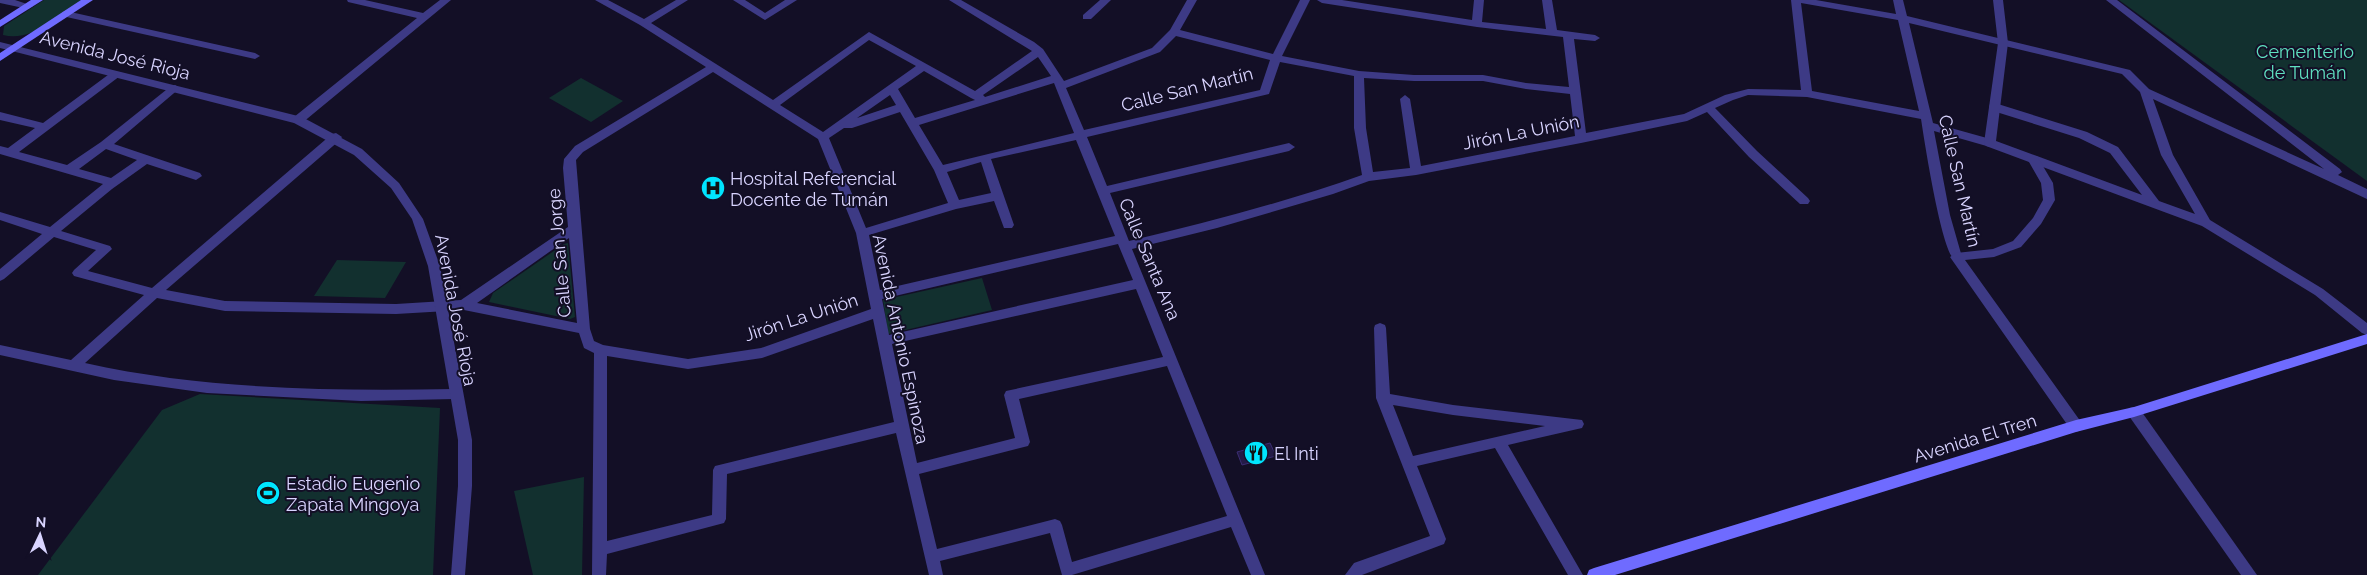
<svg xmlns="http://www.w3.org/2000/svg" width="2367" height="575" viewBox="0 0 2367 575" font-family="Raleway,sans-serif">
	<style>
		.green { fill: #12302f }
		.building { fill: #241b47; stroke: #3b2d73 }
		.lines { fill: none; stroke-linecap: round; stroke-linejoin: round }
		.minor { fill: #3d3a85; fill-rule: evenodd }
		.tertiary { fill: #3d3a85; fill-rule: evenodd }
		.secondary { fill: #6f6bff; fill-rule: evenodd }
		.labels { text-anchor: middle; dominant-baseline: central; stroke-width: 4; stroke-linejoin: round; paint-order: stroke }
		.park-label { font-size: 18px; fill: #5fe0c0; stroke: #130f26 }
		.street-label { font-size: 18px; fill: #d9d4ff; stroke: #130f26 }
		.poi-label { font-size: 18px; fill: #d9d4ff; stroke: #130f26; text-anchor: start }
	</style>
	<rect width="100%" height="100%" fill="#130f26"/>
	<g class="green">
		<path d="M 44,0 L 82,0 C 59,16 33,42 3,35 L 4,26 Z"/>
		<path d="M 2119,0 L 2367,0 L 2367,181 Z"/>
		<path d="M 581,78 L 623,101 L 591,122 L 549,98 Z"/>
		<path d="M 568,243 L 575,317 L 570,319 L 489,302 L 493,293 L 564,244 Z"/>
		<path d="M 337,260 L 406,262 L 385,298 L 314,296 Z"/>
		<path d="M 982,278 L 992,310 L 888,334 L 883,300 Z"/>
		<path d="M 200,394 L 440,408 L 433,575 L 38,575 L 162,410 Z"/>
		<path d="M 584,477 L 582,575 L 533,575 L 514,491 Z"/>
	</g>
	<path class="building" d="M 1270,443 L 1276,456 L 1242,465 L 1237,452 Z"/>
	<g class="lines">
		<g class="minor">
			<path d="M 0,0 L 15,0 L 33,6 L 28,9 L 0,3 Z"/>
			<path d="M 347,0 L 365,0 L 423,13 L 440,0 L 451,0 L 302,123 L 294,123 L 292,120 L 294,117 L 417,18 L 348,2 Z"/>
			<path d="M 595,0 L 608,0 L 644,19 L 676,0 L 688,0 L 651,23 L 773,100 L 869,32 L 975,91 L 1032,51 L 949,0 L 961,0 L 1034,42 L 1043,49 L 1064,81 L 1152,48 L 1170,30 L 1187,0 L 1197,0 L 1180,30 L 1273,54 L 1300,0 L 1310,0 L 1282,56 L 1359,71 L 1414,75 L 1483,75 L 1526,83 L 1569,87 L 1563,37 L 1477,27 L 1322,3 L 1317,0 L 1342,0 L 1472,20 L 1474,0 L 1484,0 L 1482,22 L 1546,29 L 1542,0 L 1552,0 L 1557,30 L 1595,35 L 1600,38 L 1595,41 L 1574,39 L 1586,133 L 1684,114 L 1725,95 L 1748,89 L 1801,90 L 1791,0 L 1816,0 L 1896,14 L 1893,0 L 1903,0 L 1907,16 L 2130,70 L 2149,89 L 2324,169 L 2106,0 L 2117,0 L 2340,169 L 2342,172 L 2338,175 L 2367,189 L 2367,199 L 2153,99 L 2173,155 L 2210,220 L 2323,289 L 2367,323 L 2367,335 L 2362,333 L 2315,295 L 2202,226 L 2029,162 L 2027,159 L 2029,156 L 2037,156 L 2142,195 L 2110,153 L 2079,138 L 1990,110 L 1989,107 L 1990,104 L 1998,104 L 2087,132 L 2118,147 L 2159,201 L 2195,214 L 2161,155 L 2140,92 L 2122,74 L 1909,23 L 1933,123 L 1994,140 L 1996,143 L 1990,147 L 1934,131 L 1950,215 L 1962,257 L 1956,261 C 1942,257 1924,138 1921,119 L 1807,97 L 1748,95 L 1733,100 L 1715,108 L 1757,151 L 1808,198 L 1810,201 L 1808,204 L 1800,204 L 1749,157 L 1707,112 L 1687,121 L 1581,143 L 1416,175 L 1369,181 L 1333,194 L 1217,228 L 1132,249 L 1265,575 L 1251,575 L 1231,527 L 1072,575 L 1062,575 L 1050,533 L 940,561 L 943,575 L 929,575 L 896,433 L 727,474 L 726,519 L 724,523 L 607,554 L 606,575 L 592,575 L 594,353 L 584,348 L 579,333 L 464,310 L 396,314 L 225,311 L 157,298 L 85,363 C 206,390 332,391 455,389 L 460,390 L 462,394 L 460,398 L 455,399 L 361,401 L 207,393 L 114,380 L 0,355 L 0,345 L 71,360 L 144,295 L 74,276 L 72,273 L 74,270 L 96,250 L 54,237 L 4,279 L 0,281 L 0,269 L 42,234 L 0,220 L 0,212 L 50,227 L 103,184 L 0,154 L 0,146 L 8,148 L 35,128 L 0,120 L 0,112 L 43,123 L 112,72 L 120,72 L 120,76 L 19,152 L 67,165 L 101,142 L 171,86 L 175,85 L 180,88 L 114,144 L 200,173 L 202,176 L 196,180 L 147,164 L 112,189 L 61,231 L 110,246 L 112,249 L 88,271 L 152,288 L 332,134 L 336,133 L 342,137 L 340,140 L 166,290 L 225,301 L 396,304 L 461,300 L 568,227 L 563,168 L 564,159 L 575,146 L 706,67 L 640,25 ZM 1801,3 L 1898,20 L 1919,111 L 1812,91 ZM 1176,36 L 1270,60 L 1260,90 L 1084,130 L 1066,88 L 1160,52 ZM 869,40 L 916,66 L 823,132 L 780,105 ZM 1038,57 L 1051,76 L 985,97 L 983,95 ZM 1280,62 L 1354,76 L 1354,128 L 1362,175 C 1286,202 1208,222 1129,241 L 1110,193 L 1289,151 L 1295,147 L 1289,143 L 1107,186 L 1087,137 L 1269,94 ZM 924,71 L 971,98 L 975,100 L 915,118 L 898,89 ZM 713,72 L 818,139 L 856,233 L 871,309 L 761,348 L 688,359 L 603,345 L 594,341 L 590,329 L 576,160 L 583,152 ZM 1364,78 L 1414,81 L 1483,81 L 1526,89 L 1570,94 L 1575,136 L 1421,166 L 1410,99 L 1405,95 L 1400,99 L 1410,168 L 1373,172 L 1366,128 ZM 1054,83 L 1074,133 L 943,165 L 919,125 ZM 890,95 L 896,105 L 857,118 ZM 900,112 L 934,170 L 948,203 L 866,228 L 829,138 L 844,128 L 852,128 ZM 1076,140 L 1115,236 L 880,290 L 869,235 L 956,209 L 994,201 L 1004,228 L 1012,228 L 1014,225 L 991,159 ZM 106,149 L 137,160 L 111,178 L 79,169 ZM 981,162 L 991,193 L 959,200 L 947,172 ZM 569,238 L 577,323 L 477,303 ZM 1118,244 L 1133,280 L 889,335 L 882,299 ZM 1136,289 L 1163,357 L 1006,391 L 1004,395 L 1015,438 L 917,463 L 892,344 ZM 873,319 L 894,422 L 715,466 L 713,470 L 712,515 L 607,541 L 607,356 L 688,369 L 762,358 ZM 1167,366 L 1227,516 L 1072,562 L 1062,525 L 1060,521 L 1055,519 L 937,549 L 919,474 L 1028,446 L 1030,442 L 1019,399 Z"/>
			<path d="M 733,0 L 745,0 L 765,13 L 785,0 L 797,0 L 765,20 Z"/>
			<path d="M 1100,0 L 1111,0 L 1091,19 L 1083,19 L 1083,15 Z"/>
			<path d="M 66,11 L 255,53 L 260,56 L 255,59 L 62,16 L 62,12 Z"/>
			<path d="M 1380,323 L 1385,325 L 1386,328 L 1390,394 L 1453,405 L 1582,420 L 1584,424 L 1582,428 L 1508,445 L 1583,575 L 1568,575 L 1495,448 L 1417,466 L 1446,539 L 1444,544 L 1362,575 L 1345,575 L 1354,563 L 1430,536 L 1376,398 L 1374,328 L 1375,325 ZM 1393,405 L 1453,415 L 1545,426 L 1413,456 Z"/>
			<path d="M 2134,407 L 2139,408 L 2257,575 L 2241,575 L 2129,416 L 2127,412 L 2129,408 Z"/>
		</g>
		<g class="tertiary">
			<path d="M 1993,0 L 2003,0 L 2008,43 L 1996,141 L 2037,156 L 2053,183 L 2055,200 L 2041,224 L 2021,247 L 1994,257 L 1965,260 L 2081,422 L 2083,426 L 2081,430 L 2076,432 L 2071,430 L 1950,257 L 1956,253 L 1993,249 L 2013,241 L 2033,218 L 2043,200 L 2041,183 L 2029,162 L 1986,146 L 1984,143 L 1998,43 Z"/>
			<path d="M 0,42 L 302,117 L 362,149 L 399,183 L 423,219 L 440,266 L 472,440 L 472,486 L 465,575 L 451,575 L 458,486 L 458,440 L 428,266 L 412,219 L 391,188 L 354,155 L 294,123 L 0,48 Z"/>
		</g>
		<g class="secondary">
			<path d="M 31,0 L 43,0 L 0,27 L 0,20 Z"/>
			<path d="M 81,0 L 93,0 L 0,61 L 0,53 Z"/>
			<path d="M 2367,334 L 2367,344 L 2134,417 L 2076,432 L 1615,575 L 1587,575 L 1589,570 L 1594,568 L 2076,420 L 2134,407 Z"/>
		</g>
	</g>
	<defs>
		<g id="hospital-disc" transform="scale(1.25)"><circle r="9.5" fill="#00e5ff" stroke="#130f26"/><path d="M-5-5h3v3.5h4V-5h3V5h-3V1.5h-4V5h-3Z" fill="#111"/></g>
		<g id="restaurant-disc" transform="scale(1.25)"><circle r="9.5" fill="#00e5ff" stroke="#130f26"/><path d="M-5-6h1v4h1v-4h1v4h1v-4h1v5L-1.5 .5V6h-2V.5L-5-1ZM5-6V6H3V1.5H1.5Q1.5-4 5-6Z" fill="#111"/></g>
		<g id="stadium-disc" transform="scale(1.25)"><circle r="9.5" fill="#00e5ff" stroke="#130f26"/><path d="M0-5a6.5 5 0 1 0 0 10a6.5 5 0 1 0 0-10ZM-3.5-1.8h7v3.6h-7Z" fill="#111"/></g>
	</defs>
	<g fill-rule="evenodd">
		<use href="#hospital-disc" x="713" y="188"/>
		<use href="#restaurant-disc" x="1256" y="453"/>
		<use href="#stadium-disc" x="268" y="493"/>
	</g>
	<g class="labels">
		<g class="park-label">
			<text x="2305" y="51">Cementerio<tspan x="2305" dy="21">de Tumán</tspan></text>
		</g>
		<g class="street-label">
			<text transform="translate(115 55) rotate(14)">Avenida José Rioja</text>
			<text transform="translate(1187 89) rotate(-14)">Calle San Martín</text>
			<text transform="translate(1521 132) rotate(-11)">Jirón La Unión</text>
			<text transform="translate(1960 181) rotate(77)">Calle San Martín</text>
			<text transform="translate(559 253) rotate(-95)">Calle San Jorge</text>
			<text transform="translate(1150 259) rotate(67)">Calle Santa Ana</text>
			<text transform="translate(456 310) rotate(79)">Avenida José Rioja</text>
			<text transform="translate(801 317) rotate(-18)">Jirón La Unión</text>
			<text transform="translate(901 339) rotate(78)">Avenida Antonio Espinoza</text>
			<text transform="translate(1975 438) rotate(-17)">Avenida El Tren</text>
		</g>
		<g class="poi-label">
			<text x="730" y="178">Hospital Referencial<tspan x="730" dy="21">Docente de Tumán</tspan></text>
			<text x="1274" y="453">El Inti</text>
			<text x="286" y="483">Estadio Eugenio<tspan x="286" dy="21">Zapata Mingoya</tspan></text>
		</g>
	</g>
	<g transform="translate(40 535) rotate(4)" stroke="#130f26" stroke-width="4" paint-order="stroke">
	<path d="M0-4L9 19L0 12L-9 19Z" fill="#d9d4ff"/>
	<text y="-8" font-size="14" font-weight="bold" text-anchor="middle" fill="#d9d4ff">N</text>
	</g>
</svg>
